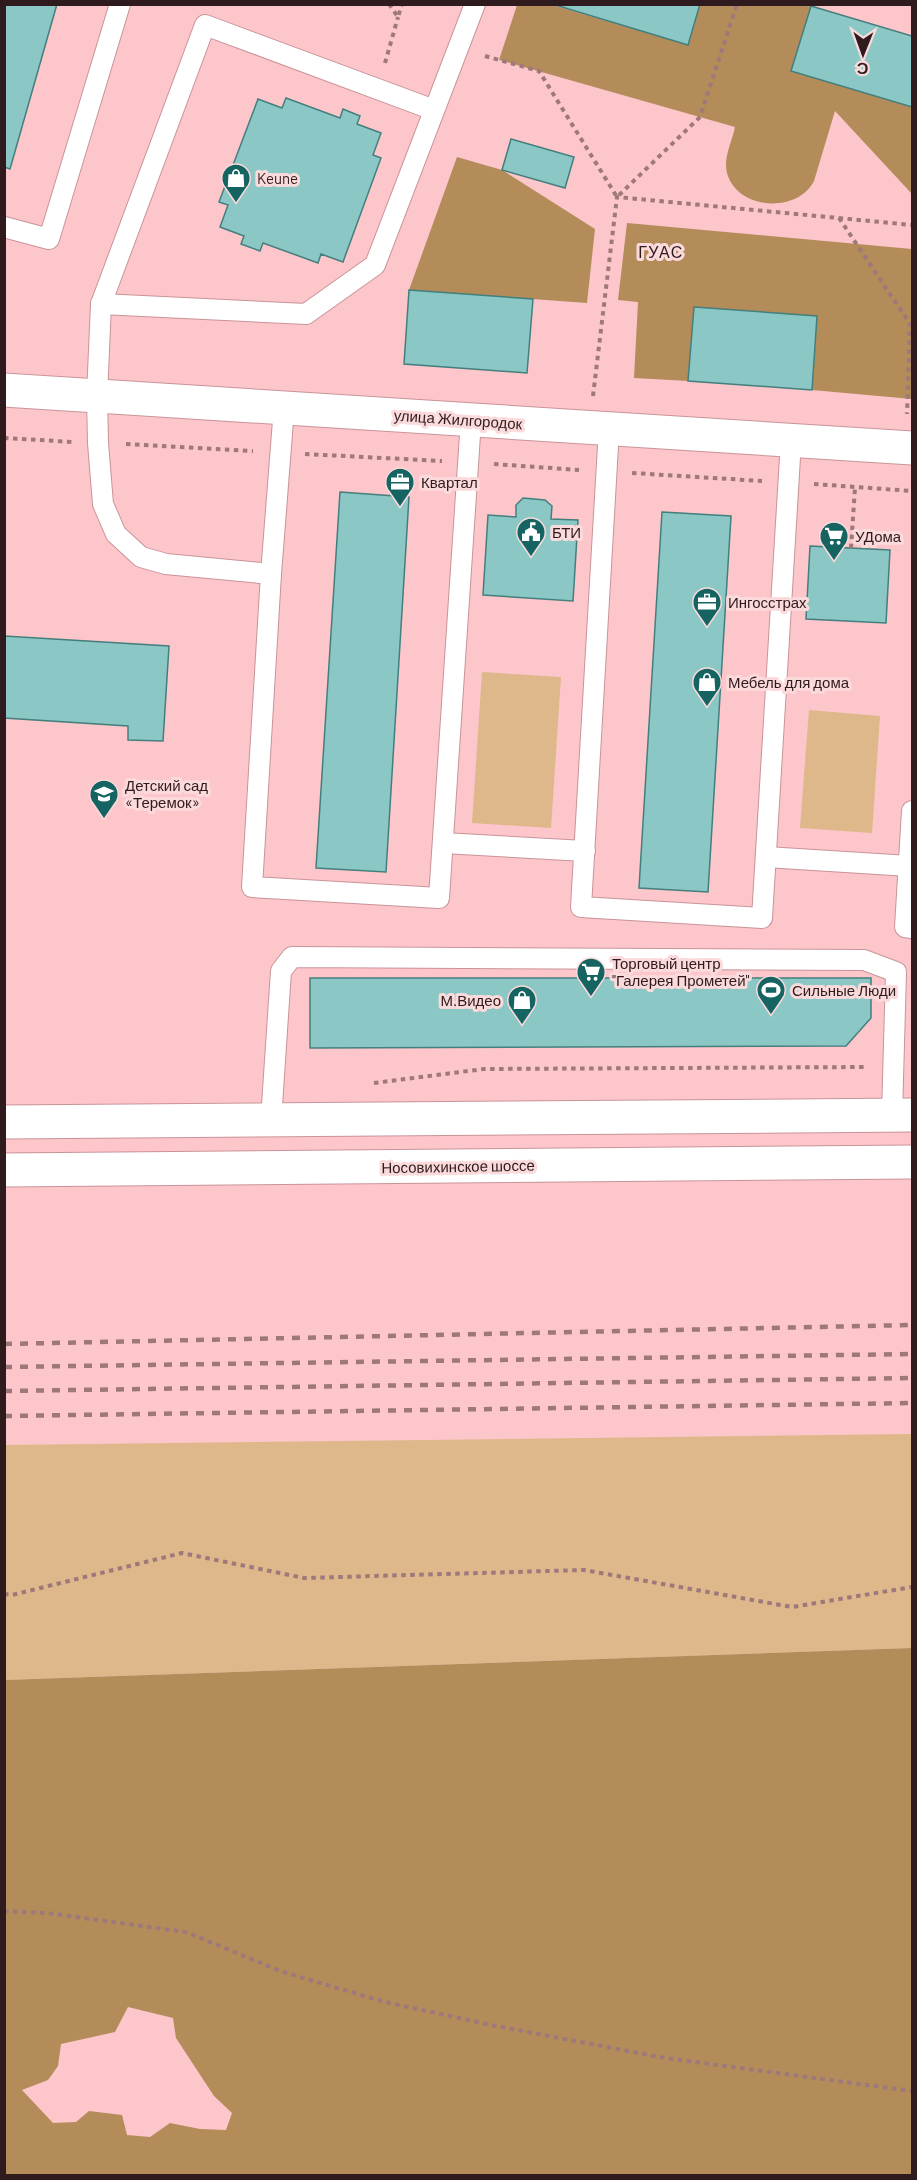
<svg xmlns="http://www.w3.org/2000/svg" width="917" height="2180" viewBox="0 0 917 2180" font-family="Barlow,sans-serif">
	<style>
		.green { fill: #deb88a }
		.forest { fill: #b38c5a; fill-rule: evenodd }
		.building { fill: #8bc8c5; stroke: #437f7d; stroke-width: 1.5 }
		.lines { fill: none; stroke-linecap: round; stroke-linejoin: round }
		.lane-casing { stroke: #c89499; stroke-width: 22 }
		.secondary-casing { stroke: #c89499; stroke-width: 35 }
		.path { stroke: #9f787b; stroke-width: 4; stroke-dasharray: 4.5 4.5; stroke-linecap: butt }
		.lane { stroke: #fff; stroke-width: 20 }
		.secondary { stroke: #fff; stroke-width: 33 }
		.rail { stroke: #9d777a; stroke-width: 4.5; stroke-dasharray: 8 8; stroke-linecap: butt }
		.labels { text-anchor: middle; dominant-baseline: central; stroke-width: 6; stroke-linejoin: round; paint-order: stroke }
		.poi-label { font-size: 15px; fill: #2f1b1d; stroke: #fbdadc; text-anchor: start }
		.street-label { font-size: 15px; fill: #2f1b1d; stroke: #fbdadc }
		.neighbourhood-label { font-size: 16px; letter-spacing: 1.5px; fill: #2f1b1d; stroke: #fbdadc }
	</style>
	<rect width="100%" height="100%" fill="#fdc6cb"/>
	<g class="green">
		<path d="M 482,672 L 561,677 L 551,828 L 472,823 Z"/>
		<path d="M 809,710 L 880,716 L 872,833 L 800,828 Z"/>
		<path d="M 912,1434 L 912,1648 L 5,1680 L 5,1445 Z"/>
	</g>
	<g class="forest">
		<path d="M 517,5 L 552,5 L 688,45 L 700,5 L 811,5 L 792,71 L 912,107 L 912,194 L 835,111 L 814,181 C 797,214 737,210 727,173 C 723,158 732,142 735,127 L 499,60 Z"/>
		<path d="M 457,157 L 502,170 L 595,229 L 587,303 L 409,290 Z"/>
		<path d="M 627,223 L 912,249 L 912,399 L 812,390 L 817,316 L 694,307 L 688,381 L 634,378 L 638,302 L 618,300 Z"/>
		<path d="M 912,1648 L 912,2175 L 5,2175 L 5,1680 ZM 128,2007 L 173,2018 L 176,2038 L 214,2096 L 232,2113 L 226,2130 L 200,2129 L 170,2123 L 150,2137 L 127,2135 L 122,2115 L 89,2111 L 76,2122 L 53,2123 L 22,2090 L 48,2080 L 58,2066 L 61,2044 L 115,2032 Z"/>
	</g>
	<g class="building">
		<path d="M 4,4 L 57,4 L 10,169 L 4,167 Z"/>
		<path d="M 552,4 L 700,4 L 688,45 Z"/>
		<path d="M 811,6 L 912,36 L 912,107 L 791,71 Z"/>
		<path d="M 286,98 L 340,118 L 343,109 L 360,116 L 357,124 L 381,133 L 373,155 L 381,158 L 343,262 L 321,254 L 318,263 L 263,243 L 260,251 L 241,244 L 244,236 L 220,227 L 228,205 L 219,202 L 258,99 L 282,108 Z"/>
		<path d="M 511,139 L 574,157 L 565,188 L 502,170 Z"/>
		<path d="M 409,290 L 533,299 L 527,373 L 404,364 Z"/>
		<path d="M 694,307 L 817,316 L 812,390 L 688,381 Z"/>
		<path d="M 340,492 L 409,497 L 386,872 L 316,868 Z"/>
		<path d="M 523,498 L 545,500 L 552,506 L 551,519 L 578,520 L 573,601 L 483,595 L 488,515 L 516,517 L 516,505 Z"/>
		<path d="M 662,512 L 731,516 L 708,892 L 639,888 Z"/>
		<path d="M 810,546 L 890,550 L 886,623 L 806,619 Z"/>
		<path d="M 4,636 L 169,646 L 163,741 L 128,740 L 128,726 L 4,718 Z"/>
		<path d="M 310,978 L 871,978 L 871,1018 L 846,1046 L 310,1048 Z"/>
	</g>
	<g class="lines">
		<g class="lane-casing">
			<g id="lane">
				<path d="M 4,227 L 49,239 L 120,4"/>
				<path d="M 101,304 L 306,314 L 375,265 L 475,4"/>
				<path d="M 284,408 L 271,574 L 166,564 L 141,557 L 116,534 L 103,504 L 98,443 L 97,396 L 101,304 L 205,25 L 434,110"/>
				<path d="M 609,429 L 581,907 L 762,918 L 791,441"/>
				<path d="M 271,574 L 252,887 L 439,898 L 471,420"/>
				<path d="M 912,811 L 905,927 L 912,928"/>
				<path d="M 443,843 L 585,851"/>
				<path d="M 766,857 L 909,866"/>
				<path d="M 271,1120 L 281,971 L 292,957 L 864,960 L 896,972 L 892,1115"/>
			</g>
		</g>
		<g class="secondary-casing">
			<g id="secondary">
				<path d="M 4,390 L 912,448"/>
				<path d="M 4,1122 L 912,1115"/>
				<path d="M 4,1170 L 912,1162"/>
			</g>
		</g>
		<g class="path">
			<path d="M 389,4 L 398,17 L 402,4"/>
			<path d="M 485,56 L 539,71 L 617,197 L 700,117 L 737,4"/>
			<path d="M 385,63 L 398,17"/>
			<path d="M 839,218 L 910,324 L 907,414"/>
			<path d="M 593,396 L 617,197 L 912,225"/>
			<path d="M 4,438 L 73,442"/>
			<path d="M 126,444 L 253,451"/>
			<path d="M 305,454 L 442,461"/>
			<path d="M 494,464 L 579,470"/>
			<path d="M 632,473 L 762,481"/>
			<path d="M 814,484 L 912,491"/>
			<path d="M 851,548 L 855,487"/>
			<path d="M 374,1083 L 484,1069 L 867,1067"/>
			<path d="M 4,1594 L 12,1595 L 182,1553 L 304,1578 L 584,1570 L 792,1607 L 912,1587"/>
			<path d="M 4,1911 L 47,1913 L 186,1932 L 280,1971 L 385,2002 L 496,2026 L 665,2058 L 912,2091"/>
		</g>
		<use href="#lane" class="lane"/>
		<use href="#secondary" class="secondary"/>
		<g class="rail">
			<path d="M 4,1344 L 912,1325"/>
			<path d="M 4,1367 L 912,1354"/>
			<path d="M 4,1391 L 912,1378"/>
			<path d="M 4,1416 L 912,1403"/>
		</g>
	</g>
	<defs>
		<g id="shop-pin" transform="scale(1.5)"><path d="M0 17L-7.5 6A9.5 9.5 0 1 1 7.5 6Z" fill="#156462" stroke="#fbdadc"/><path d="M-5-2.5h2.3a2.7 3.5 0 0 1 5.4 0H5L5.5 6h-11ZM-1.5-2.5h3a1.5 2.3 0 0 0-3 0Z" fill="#fff"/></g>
		<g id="office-pin" transform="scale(1.5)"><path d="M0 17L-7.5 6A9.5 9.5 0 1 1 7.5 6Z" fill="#156462" stroke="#fbdadc"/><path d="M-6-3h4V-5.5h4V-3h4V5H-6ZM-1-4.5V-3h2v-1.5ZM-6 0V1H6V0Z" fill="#fff"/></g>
		<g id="civic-pin" transform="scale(1.5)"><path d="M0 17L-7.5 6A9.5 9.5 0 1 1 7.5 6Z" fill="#156462" stroke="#fbdadc"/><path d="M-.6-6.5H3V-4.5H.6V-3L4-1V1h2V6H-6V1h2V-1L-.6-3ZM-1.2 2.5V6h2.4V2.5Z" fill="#fff"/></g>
		<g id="supermarket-pin" transform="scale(1.5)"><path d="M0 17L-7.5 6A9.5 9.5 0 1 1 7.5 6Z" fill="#156462" stroke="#fbdadc"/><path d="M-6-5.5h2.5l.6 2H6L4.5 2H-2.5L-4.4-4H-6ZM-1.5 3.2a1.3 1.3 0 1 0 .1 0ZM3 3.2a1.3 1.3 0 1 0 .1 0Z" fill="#fff"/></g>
		<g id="school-pin" transform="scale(1.5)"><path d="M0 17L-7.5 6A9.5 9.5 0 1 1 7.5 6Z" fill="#156462" stroke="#fbdadc"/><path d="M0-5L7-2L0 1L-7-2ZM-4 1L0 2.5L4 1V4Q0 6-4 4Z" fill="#fff"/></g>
		<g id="stadium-pin" transform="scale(1.5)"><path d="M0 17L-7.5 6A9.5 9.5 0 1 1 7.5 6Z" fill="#156462" stroke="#fbdadc"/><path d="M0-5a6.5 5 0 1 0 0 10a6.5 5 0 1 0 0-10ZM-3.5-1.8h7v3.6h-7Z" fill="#fff"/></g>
	</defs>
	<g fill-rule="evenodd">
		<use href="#shop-pin" x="236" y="178"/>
		<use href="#office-pin" x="400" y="482"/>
		<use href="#civic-pin" x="531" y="532"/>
		<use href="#supermarket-pin" x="834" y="536"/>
		<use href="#office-pin" x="707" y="602"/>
		<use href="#shop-pin" x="707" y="682"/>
		<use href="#school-pin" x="104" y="794"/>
		<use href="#supermarket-pin" x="591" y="972"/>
		<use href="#stadium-pin" x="771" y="990"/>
		<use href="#shop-pin" x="522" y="1000"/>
	</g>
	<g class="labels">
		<g class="poi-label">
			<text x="257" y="178">Keune</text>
			<text x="421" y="482">Квартал</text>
			<text x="552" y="532">БТИ</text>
			<text x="855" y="536">УДома</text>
			<text x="728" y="602">Ингосстрах</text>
			<text x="728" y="682">Мебель для дома</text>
			<text x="125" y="785">Детский сад<tspan x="125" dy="17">«Теремок»</tspan></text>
			<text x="612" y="963">Торговый центр<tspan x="612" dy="17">"Галерея Прометей"</tspan></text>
			<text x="792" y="990">Сильные Люди</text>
			<text x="501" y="1000" text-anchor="end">М.Видео</text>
		</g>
		<g class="street-label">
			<text transform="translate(458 419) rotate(4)">улица Жилгородок</text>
			<text transform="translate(458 1166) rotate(-1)">Носовихинское шоссе</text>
		</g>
		<g class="neighbourhood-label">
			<text x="661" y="251">ГУАС</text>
		</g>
	</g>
	<rect width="917" height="2180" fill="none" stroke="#2f1b1d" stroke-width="12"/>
	<g transform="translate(863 54) rotate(181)" stroke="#fbdadc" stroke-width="4.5" paint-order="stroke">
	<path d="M0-4.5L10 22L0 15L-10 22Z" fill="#2f1b1d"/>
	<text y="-9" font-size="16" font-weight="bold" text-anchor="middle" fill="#2f1b1d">С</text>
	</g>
</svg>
